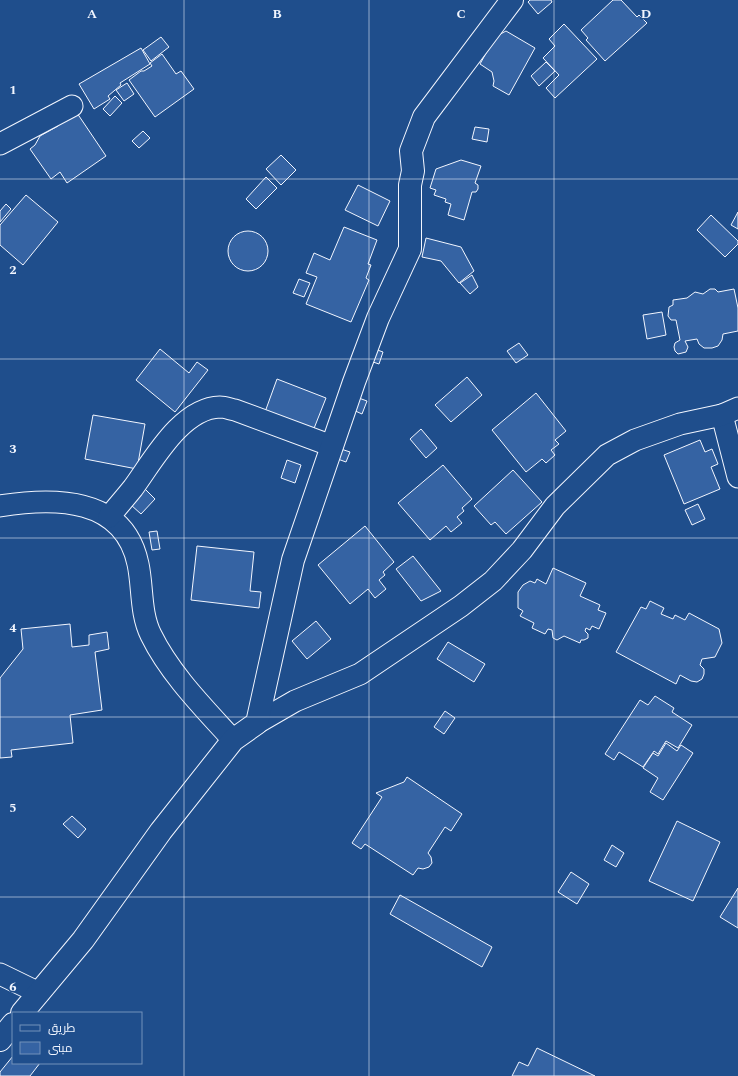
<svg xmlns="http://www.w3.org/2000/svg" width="738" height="1076" viewBox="0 0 738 1076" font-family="Spectral,Cairo,serif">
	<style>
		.building { fill: #3563a3; stroke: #f2f6ff }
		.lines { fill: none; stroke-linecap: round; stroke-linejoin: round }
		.minor-casing { stroke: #f2f6ff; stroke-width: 23 }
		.tertiary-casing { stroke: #f2f6ff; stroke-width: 24 }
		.minor { stroke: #1f4e8c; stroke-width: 21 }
		.tertiary { stroke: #1f4e8c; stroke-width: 22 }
		.grid { fill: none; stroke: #f2f6ff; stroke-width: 1; stroke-opacity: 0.55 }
		.grid-label { font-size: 13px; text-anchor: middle; font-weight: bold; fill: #f2f6ff; stroke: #1f4e8c; stroke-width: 3; stroke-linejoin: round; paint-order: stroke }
	</style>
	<rect width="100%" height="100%" fill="#1f4e8c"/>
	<g class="building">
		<path d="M 530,0 L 551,0 L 552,2 L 538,14 L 528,2 Z"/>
		<path d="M 613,0 L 621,0 L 637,17 L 639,15 L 647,23 L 605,61 L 586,40 L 588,38 L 581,30 Z"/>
		<path d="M 564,24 L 597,59 L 555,98 L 546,88 L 559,75 L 543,58 L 555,46 L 549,39 Z"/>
		<path d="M 506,31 L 535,48 L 509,95 L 493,86 L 494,81 L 492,72 L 480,64 L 495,37 Z"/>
		<path d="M 161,37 L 169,47 L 151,61 L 143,50 Z"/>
		<path d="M 141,48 L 150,64 L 120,83 L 121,85 L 108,96 L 110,99 L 94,109 L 79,84 Z"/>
		<path d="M 162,54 L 176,74 L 181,71 L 194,89 L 155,117 L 129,80 L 141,71 L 144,71 L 152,66 L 150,63 Z"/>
		<path d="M 546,62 L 555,71 L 539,86 L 531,76 Z"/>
		<path d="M 127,83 L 134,94 L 124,101 L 116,90 Z"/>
		<path d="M 115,96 L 122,103 L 110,116 L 103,109 Z"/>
		<path d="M 77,113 L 106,156 L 67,183 L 60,172 L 51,179 L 30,149 L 35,145 L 40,136 L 58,126 L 61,118 Z"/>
		<path d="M 475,127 L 489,129 L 487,142 L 472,139 Z"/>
		<path d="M 143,131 L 150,138 L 139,148 L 132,141 Z"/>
		<path d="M 281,155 L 296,170 L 281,185 L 266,169 Z"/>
		<path d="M 461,160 L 481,166 L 475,183 L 478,185 L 478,189 L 476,192 L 472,192 L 464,220 L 448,215 L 451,204 L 445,202 L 446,199 L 434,195 L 436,190 L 430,188 L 436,169 Z"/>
		<path d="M 266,177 L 277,188 L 256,209 L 246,199 Z"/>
		<path d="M 358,185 L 390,201 L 378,226 L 345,210 Z"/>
		<path d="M 26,195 L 58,222 L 23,265 L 0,245 L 0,225 Z"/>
		<path d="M 6,204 L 11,209 L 0,222 L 0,211 Z"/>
		<path d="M 738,212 L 738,229 L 731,225 Z"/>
		<path d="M 711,215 L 738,241 L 738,244 L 725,257 L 697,230 Z"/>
		<path d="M 344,227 L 377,240 L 368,264 L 371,265 L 366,278 L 369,280 L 351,322 L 306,304 L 317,277 L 306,273 L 314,253 L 330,260 Z"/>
		<circle cx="248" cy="251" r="20"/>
		<path d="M 426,238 L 461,247 L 474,271 L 459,283 L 441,261 L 422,257 Z"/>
		<path d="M 472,275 L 478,287 L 470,294 L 460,283 Z"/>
		<path d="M 299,279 L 310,283 L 304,297 L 293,293 Z"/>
		<path d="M 710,289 L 715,289 L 718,292 L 734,289 L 738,308 L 738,331 L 723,334 L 722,340 L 718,346 L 712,348 L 704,348 L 699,344 L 697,339 L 685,341 L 688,347 L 686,352 L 678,354 L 675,351 L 674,347 L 675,343 L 680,340 L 676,320 L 671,320 L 668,316 L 669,307 L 673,305 L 673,300 L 687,298 L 695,292 L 703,294 Z"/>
		<path d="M 662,312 L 666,335 L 647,339 L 643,315 Z"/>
		<path d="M 519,343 L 528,355 L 516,363 L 507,351 Z"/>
		<path d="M 372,348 L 383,352 L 379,364 L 367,360 Z"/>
		<path d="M 160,349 L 189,373 L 197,362 L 208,370 L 175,412 L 136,380 Z"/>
		<path d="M 467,377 L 482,395 L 451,422 L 435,405 Z"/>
		<path d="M 277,379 L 326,398 L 313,431 L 265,412 Z"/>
		<path d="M 536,393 L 566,431 L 555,440 L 559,444 L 551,450 L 555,455 L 546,463 L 542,459 L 526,472 L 492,430 Z"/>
		<path d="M 356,397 L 367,401 L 362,414 L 351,409 Z"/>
		<path d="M 93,415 L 145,424 L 137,469 L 85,459 Z"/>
		<path d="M 421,429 L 437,448 L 426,458 L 410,439 Z"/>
		<path d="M 700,440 L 705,452 L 712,449 L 718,464 L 711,467 L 720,489 L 684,504 L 664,455 Z"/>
		<path d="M 338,448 L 350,452 L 346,462 L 335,458 Z"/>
		<path d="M 287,460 L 301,465 L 295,483 L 281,478 Z"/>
		<path d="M 443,465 L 472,499 L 462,508 L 464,511 L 457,517 L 462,523 L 451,532 L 446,526 L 430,540 L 398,503 Z"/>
		<path d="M 513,470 L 542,502 L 506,534 L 495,522 L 491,525 L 474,506 Z"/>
		<path d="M 145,489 L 155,499 L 141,514 L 131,505 Z"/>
		<path d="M 698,504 L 705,519 L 692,525 L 685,510 Z"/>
		<path d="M 365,526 L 394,562 L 383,572 L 385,575 L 379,580 L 386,589 L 375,598 L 368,589 L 350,604 L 318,565 Z"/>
		<path d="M 157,531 L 160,549 L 152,550 L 149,532 Z"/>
		<path d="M 197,546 L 254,552 L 250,591 L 261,592 L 259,608 L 191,600 Z"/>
		<path d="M 413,556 L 441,591 L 421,601 L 396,569 Z"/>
		<path d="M 553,568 L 586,583 L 580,596 L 600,605 L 598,610 L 606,613 L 599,629 L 592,626 L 590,630 L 586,628 L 585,631 L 588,634 L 588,638 L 584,640 L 581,640 L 580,643 L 564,636 L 557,640 L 553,638 L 552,630 L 548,629 L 545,634 L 532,628 L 534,623 L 520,616 L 523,611 L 518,608 L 518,592 L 523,585 L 530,581 L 535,583 L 537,579 L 546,584 Z"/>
		<path d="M 650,601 L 664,608 L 661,614 L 673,619 L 675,615 L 685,620 L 689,613 L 719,629 L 722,643 L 715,657 L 702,659 L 700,665 L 704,669 L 704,674 L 702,679 L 697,682 L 691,681 L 680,675 L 676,684 L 616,652 L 641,607 L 646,609 Z"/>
		<path d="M 316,621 L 331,639 L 307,659 L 292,641 Z"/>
		<path d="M 70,624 L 72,647 L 89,645 L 89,635 L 107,632 L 109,649 L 95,652 L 102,710 L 70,715 L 73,743 L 11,750 L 12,757 L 0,758 L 0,678 L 23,649 L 21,629 Z"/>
		<path d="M 448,642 L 485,664 L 474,682 L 437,659 Z"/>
		<path d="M 655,696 L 674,708 L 672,712 L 692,725 L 678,748 L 666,741 L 658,754 L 654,751 L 643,767 L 619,752 L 614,760 L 605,754 L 640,700 L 648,705 Z"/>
		<path d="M 445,711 L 455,718 L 444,734 L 434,727 Z"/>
		<path d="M 666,743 L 677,751 L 681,745 L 693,753 L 663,800 L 650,792 L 658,778 L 643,768 L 653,753 L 658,756 Z"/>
		<path d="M 407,777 L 462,814 L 451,831 L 445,827 L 428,853 L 431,857 L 432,863 L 429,867 L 423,869 L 418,868 L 413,875 L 365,844 L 361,849 L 352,843 L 382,797 L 376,793 L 404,782 Z"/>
		<path d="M 72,816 L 86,829 L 78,838 L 63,824 Z"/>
		<path d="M 677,821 L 720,842 L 693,901 L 649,881 Z"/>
		<path d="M 612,845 L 624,853 L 616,867 L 604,860 Z"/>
		<path d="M 571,872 L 589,884 L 577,904 L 558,892 Z"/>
		<path d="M 738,888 L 738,928 L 720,917 Z"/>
		<path d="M 400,895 L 492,947 L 482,967 L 390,914 Z"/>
		<path d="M 537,1048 L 595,1076 L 512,1076 L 519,1062 L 528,1066 Z"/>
		<path d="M 13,1056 L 13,1063 L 40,1063 L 30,1076 L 0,1076 L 0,1072 Z"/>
	</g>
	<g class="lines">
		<g class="minor-casing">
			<g id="minor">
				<path d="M 0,144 L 72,106"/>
				<path d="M 722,415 L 738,477"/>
				<path d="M 0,506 C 55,497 124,497 138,564 C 143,587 140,613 151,635 C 170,674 204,708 233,740"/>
				<path d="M 109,517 C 117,507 125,498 133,488 C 153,461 181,408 220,407 C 225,407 230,409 235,410 L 332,446"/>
				<path d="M 257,723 L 295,701 L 360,674 L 461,606 L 493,581 L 522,550 L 555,506 L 607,455 L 635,440 L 680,424 L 722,415 L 738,408"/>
				<path d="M 0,974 L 39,993"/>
			</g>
		</g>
		<g class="tertiary-casing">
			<g id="tertiary">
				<path d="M 22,1013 L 83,940 L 161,831 L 233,740 L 257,723 L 293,560 L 354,382 L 378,318 L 410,249 L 410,185 L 413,171 L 411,151 L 424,117 L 512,0"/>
				<path d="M 0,1040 L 13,1024"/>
			</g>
		</g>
		<use href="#minor" class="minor"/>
		<use href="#tertiary" class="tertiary"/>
	</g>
	<path class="grid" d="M 184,0 L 184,1076M 369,0 L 369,1076M 554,0 L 554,1076M 0,179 L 738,179M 0,359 L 738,359M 0,538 L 738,538M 0,717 L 738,717M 0,897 L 738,897"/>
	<g class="grid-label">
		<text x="92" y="18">A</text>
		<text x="277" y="18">B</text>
		<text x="461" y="18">C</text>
		<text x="646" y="18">D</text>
		<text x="13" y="94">1</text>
		<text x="13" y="274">2</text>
		<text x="13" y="453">3</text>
		<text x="13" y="632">4</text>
		<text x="13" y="812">5</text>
		<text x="13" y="991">6</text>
	</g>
	<rect x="12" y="1012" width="130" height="52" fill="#1f4e8c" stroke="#7391ba"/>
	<rect x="20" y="1025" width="20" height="6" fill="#1f4e8c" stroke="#7391ba"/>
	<text x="48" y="1032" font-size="12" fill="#f2f6ff">طريق</text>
	<rect x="20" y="1042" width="20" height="12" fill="#3563a3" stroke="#7391ba"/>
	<text x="48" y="1052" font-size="12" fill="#f2f6ff">مبنى</text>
</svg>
